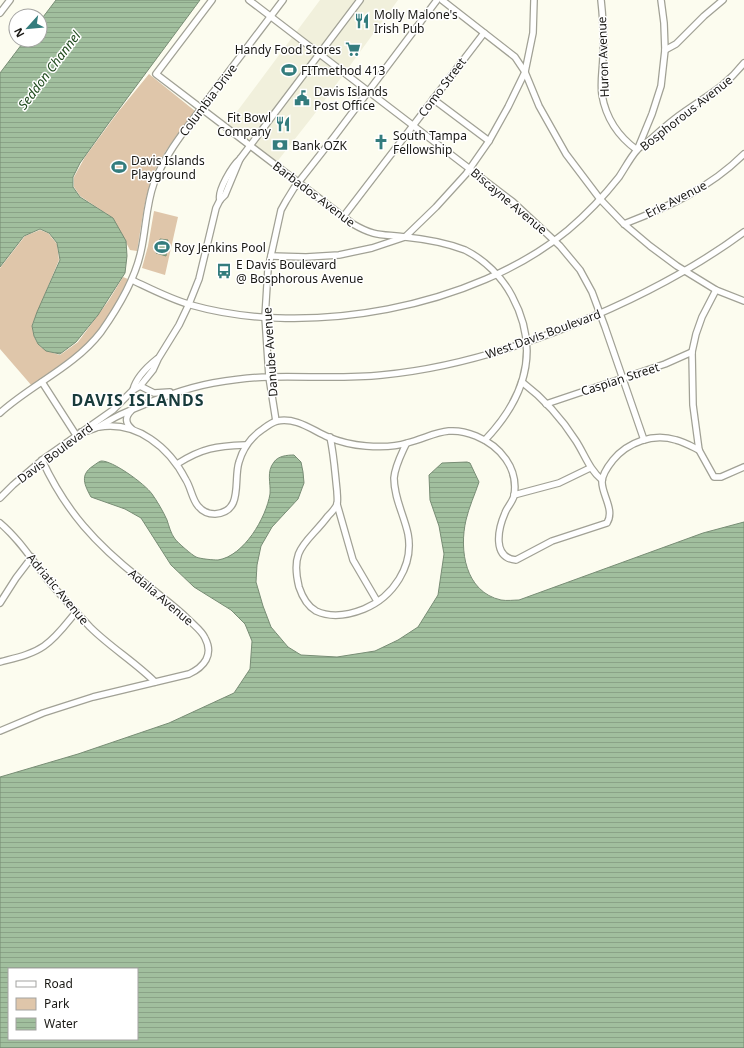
<svg xmlns="http://www.w3.org/2000/svg" width="744" height="1048" viewBox="0 0 744 1048" font-family="'Noto Sans',sans-serif">
	<style>
		.built { fill: #f1f0dc }
		.park { fill: #dfc6aa }
		.water { fill: url(#water-rules); stroke: #788d75; fill-rule: evenodd }
		.lines { fill: none; stroke-linecap: round; stroke-linejoin: round }
		.minor-casing { stroke: #a1a195; stroke-width: 8 }
		.minor { stroke: #fff; stroke-width: 5.5 }
		.labels { text-anchor: middle; dominant-baseline: central; stroke-width: 3; stroke-linejoin: round; paint-order: stroke }
		.poi-label { font-size: 12px; fill: #191814; stroke: #fff; text-anchor: start }
		.street-label { font-size: 12px; fill: #191814; stroke: #fff }
		.water-label { font-size: 13px; font-style: italic; fill: #214b1e; stroke: #fff }
		.district-label { font-size: 16px; font-weight: bold; letter-spacing: 1px; fill: #183b3b; stroke: #fff }
	</style>
	<defs>
		<pattern id="water-rules" width="6" height="5" patternUnits="userSpaceOnUse"><rect width="6" height="5" fill="#a1bf9e"/><path d="M0 2.5h6" fill="none" stroke="#8aa387"/></pattern>
	</defs>
	<rect width="100%" height="100%" fill="#fcfcef"/>
	<path class="built" d="M 320,0 L 398,0 L 313,116 L 276,163 L 249,140 L 227,125 Z"/>
	<g class="park">
		<path d="M 149,74 L 195,111 C 180,132 161,153 152,178 C 144,199 141,229 137,251 L 130,250 L 113,218 L 80,196 L 74,187 L 74,177 L 85,157 L 118,112 Z"/>
		<path d="M 154,211 L 178,217 L 165,275 L 142,268 L 148,246 Z"/>
		<path d="M 40,230 L 48,233 L 57,244 L 59,260 L 32,325 C 34,345 41,350 60,355 L 78,342 L 109,300 L 123,277 L 128,279 C 114,308 99,335 75,357 C 62,368 46,377 32,386 L 0,349 L 0,268 L 25,236 Z"/>
	</g>
	<g class="water">
		<path d="M 56,0 L 200,0 L 108,124 L 80,163 L 73,177 L 73,187 L 80,197 L 113,218 L 126,241 L 127,256 L 125,273 L 98,315 L 76,342 L 60,354 L 46,351 L 38,344 L 34,336 L 32,326 L 37,312 L 60,260 L 57,243 L 49,233 L 40,229 L 24,236 L 0,267 L 0,73 L 25,40 L 40,40 L 40,21 Z"/>
		<path d="M 160,239 L 168,240 L 166,256 L 156,253 Z"/>
		<path d="M 294,455 L 301,462 L 303,472 L 304,483 L 298,499 L 272,527 L 261,546 L 257,565 L 256,582 L 263,606 L 271,627 L 288,647 L 301,655 L 337,657 L 375,651 L 398,640 L 418,627 L 438,595 L 444,554 L 439,526 L 430,500 L 429,475 L 442,463 L 467,462 L 470,463 L 479,482 C 475,494 469,507 466,520 C 459,550 465,592 501,600 C 507,601 514,600 519,600 L 703,533 L 744,522 L 744,1048 L 0,1048 L 0,777 L 78,754 L 169,723 L 234,693 L 250,669 L 252,641 L 245,624 L 231,610 L 194,587 L 171,565 L 141,518 L 125,509 L 91,497 C 85,486 79,475 93,466 C 96,464 98,462 101,461 C 112,460 145,484 152,494 C 157,501 163,511 167,520 C 169,526 171,534 175,539 C 178,543 192,555 196,557 C 201,559 213,560 218,560 C 244,556 266,518 270,494 C 271,483 266,472 274,462 C 278,456 287,455 294,455 ZM 9,969 L 137,969 L 137,1039 L 9,1039 Z"/>
	</g>
	<g class="lines">
		<g class="minor-casing">
			<g id="minor">
				<path d="M 212,0 L 156,74 L 353,224 C 375,237 382,234 405,237 C 425,239 447,243 465,250 C 485,260 502,277 512,296 C 541,350 525,398 485,440"/>
				<path d="M 249,0 L 513,202 L 560,246 L 580,270 L 592,292 L 605,327 L 644,440"/>
				<path d="M 442,0 L 515,57 L 525,72 L 539,106 L 566,154 L 600,199 L 624,224 L 650,246 L 677,266 L 716,290 L 744,301"/>
				<path d="M 601,0 C 603,18 604,37 603,55 C 603,68 600,82 602,95 C 606,118 619,137 637,150"/>
				<path d="M 0,13 L 10,0"/>
				<path d="M 665,50 L 676,44 L 704,16 L 723,0"/>
				<path d="M 433,99 L 489,141"/>
				<path d="M 638,148 L 652,114 L 661,86 L 665,50 L 664,23 L 661,0"/>
				<path d="M 220,200 C 217,191 232,166 240,159 L 360,0"/>
				<path d="M 343,217 L 484,33"/>
				<path d="M 624,224 C 668,207 710,188 744,154"/>
				<path d="M 271,256 L 306,257 L 339,255 L 372,248 L 405,237 L 436,207 L 466,174 L 489,141 L 508,107 L 525,72 L 533,33 L 534,0"/>
				<path d="M 132,280 C 151,289 170,299 191,305 C 307,338 474,308 568,230 C 587,214 604,196 619,177 C 625,168 630,158 637,150 C 641,146 646,143 651,139 C 661,130 672,120 684,112 C 708,95 725,87 744,63"/>
				<path d="M 716,290 L 702,317 L 696,334 L 692,352 L 693,405 L 699,450 L 714,477 L 721,477 L 744,467"/>
				<path d="M 42,382 L 76,435"/>
				<path d="M 522,382 C 543,398 562,419 576,441 C 585,455 589,469 602,480"/>
				<path d="M 140,386 L 154,393 L 170,392"/>
				<path d="M 133,390 C 136,377 147,367 157,359"/>
				<path d="M 546,404 L 665,364 L 692,352"/>
				<path d="M 131,411 C 125,417 125,423 132,429"/>
				<path d="M 0,413 C 32,384 74,367 101,332 C 118,308 135,280 141,251 C 146,229 146,205 154,183 C 166,152 189,125 208,99 C 233,66 258,33 283,0"/>
				<path d="M 276,421 L 269,377 L 265,317 L 268,269 L 281,210 L 286,201 L 294,188 L 334,137 L 437,0"/>
				<path d="M 99,427 C 137,421 169,447 186,480 C 191,488 192,499 198,506 C 202,511 208,514 215,514 C 244,512 233,480 239,462 C 243,448 251,437 263,429 C 267,426 273,422 277,421 C 296,417 312,430 328,437 C 340,442 353,445 366,446 C 379,447 395,447 407,443 C 434,436 447,424 476,436 C 500,446 519,468 514,496 C 512,503 507,507 505,513 C 498,529 492,558 516,560 L 552,541 L 607,523 C 615,510 602,495 602,482 C 602,475 609,465 613,460 C 628,442 653,433 676,440 C 684,442 691,446 699,450"/>
				<path d="M 81,432 C 96,431 108,420 122,414 C 151,401 181,389 213,383 C 231,380 250,377 269,377 C 307,376 344,379 382,375 C 447,369 510,350 570,326 C 632,301 690,272 744,232"/>
				<path d="M 330,437 C 334,455 335,473 337,491 C 337,495 338,500 337,504 C 336,508 331,513 328,516 C 308,543 289,547 299,587 C 302,596 307,606 316,611 C 331,618 349,615 364,609 C 393,597 414,566 408,534 C 404,515 394,498 394,478 C 395,466 401,455 406,444"/>
				<path d="M 177,464 C 202,448 217,446 245,445"/>
				<path d="M 514,495 L 559,483 L 590,468"/>
				<path d="M 0,498 L 13,485 L 42,460 L 113,410 L 133,390 L 140,386 L 153,370 L 158,359 L 179,325 L 189,304 L 199,279 L 216,208 L 220,200 L 225,195 L 240,159"/>
				<path d="M 337,504 L 353,560 L 377,601"/>
				<path d="M 0,523 C 19,539 32,560 47,579 C 61,596 75,611 90,627 C 110,647 135,662 155,682"/>
				<path d="M 0,603 L 16,578 L 32,557"/>
				<path d="M 0,662 C 15,658 31,655 44,646 C 57,637 66,624 76,612"/>
				<path d="M 0,731 L 43,713 L 93,697 L 189,674 C 204,667 214,655 205,638 C 202,631 195,626 189,620 C 174,605 156,593 140,579 C 96,544 66,512 42,460"/>
			</g>
		</g>
		<use href="#minor" class="minor"/>
	</g>
	<defs>
		<g id="restaurant-bare" transform="scale(1.2)"><path d="M-5-6h1v4h1v-4h1v4h1v-4h1v5L-1.5 .5V6h-2V.5L-5-1ZM5-6V6H3V1.5H1.5Q1.5-4 5-6Z" fill="#337c7d" stroke="#fff" stroke-width="2.5" paint-order="stroke"/></g>
		<g id="supermarket-bare" transform="scale(1.2)"><path d="M-6-5.5h2.5l.6 2H6L4.5 2H-2.5L-4.4-4H-6ZM-1.5 3.2a1.3 1.3 0 1 0 .1 0ZM3 3.2a1.3 1.3 0 1 0 .1 0Z" fill="#337c7d" stroke="#fff" stroke-width="2.5" paint-order="stroke"/></g>
		<g id="stadium-bare" transform="scale(1.2)"><path d="M0-5a6.5 5 0 1 0 0 10a6.5 5 0 1 0 0-10ZM-3.5-1.8h7v3.6h-7Z" fill="#337c7d" stroke="#fff" stroke-width="2.5" paint-order="stroke"/></g>
		<g id="civic-bare" transform="scale(1.2)"><path d="M-.6-6.5H3V-4.5H.6V-3L4-1V1h2V6H-6V1h2V-1L-.6-3ZM-1.2 2.5V6h2.4V2.5Z" fill="#337c7d" stroke="#fff" stroke-width="2.5" paint-order="stroke"/></g>
		<g id="church-bare" transform="scale(1.2)"><path d="M-1.2-6h2.4v3.5h3.3v2.4h-3.3V6h-2.4V-.1h-3.3v-2.4h3.3Z" fill="#337c7d" stroke="#fff" stroke-width="2.5" paint-order="stroke"/></g>
		<g id="bank-bare" transform="scale(1.2)"><path d="M-6-4H6V4H-6ZM0-2.3a2.3 2.3 0 1 0 0 4.6a2.3 2.3 0 1 0 0-4.6Z" fill="#337c7d" stroke="#fff" stroke-width="2.5" paint-order="stroke"/></g>
		<g id="bus-bare" transform="scale(1.2)"><path d="M-5-6H5V4H4V6H2V4H-2V6H-4V4H-5ZM-3.5-4V0h7V-4ZM-3.5 1.2v1.5H-2V1.2ZM2 1.2v1.5H3.5V1.2Z" fill="#337c7d" stroke="#fff" stroke-width="2.5" paint-order="stroke"/></g>
	</defs>
	<g fill-rule="evenodd">
		<use href="#restaurant-bare" x="362" y="21"/>
		<use href="#supermarket-bare" x="353" y="49"/>
		<use href="#stadium-bare" x="289" y="70"/>
		<use href="#civic-bare" x="302" y="98"/>
		<use href="#restaurant-bare" x="283" y="124"/>
		<use href="#church-bare" x="381" y="142"/>
		<use href="#bank-bare" x="280" y="145"/>
		<use href="#stadium-bare" x="119" y="167"/>
		<use href="#stadium-bare" x="162" y="247"/>
		<use href="#bus-bare" x="224" y="271"/>
	</g>
	<g class="labels">
		<g class="poi-label">
			<text x="374" y="14">Molly Malone's<tspan x="374" dy="14">Irish Pub</tspan></text>
			<text x="341" y="49" text-anchor="end">Handy Food Stores</text>
			<text x="301" y="70">FITmethod 413</text>
			<text x="314" y="91">Davis Islands<tspan x="314" dy="14">Post Office</tspan></text>
			<text x="271" y="117" text-anchor="end">Fit Bowl<tspan x="271" dy="14">Company</tspan></text>
			<text x="393" y="135">South Tampa<tspan x="393" dy="14">Fellowship</tspan></text>
			<text x="292" y="145">Bank OZK</text>
			<text x="131" y="160">Davis Islands<tspan x="131" dy="14">Playground</tspan></text>
			<text x="174" y="247">Roy Jenkins Pool</text>
			<text x="236" y="264">E Davis Boulevard<tspan x="236" dy="14">@ Bosphorous Avenue</tspan></text>
		</g>
		<g class="street-label">
			<text transform="translate(603 57) rotate(-92)">Huron Avenue</text>
			<text transform="translate(442 87) rotate(-53)">Como Street</text>
			<text transform="translate(208 100) rotate(-53)">Columbia Drive</text>
			<text transform="translate(686 113) rotate(-38)">Bosphorous Avenue</text>
			<text transform="translate(314 194) rotate(37)">Barbados Avenue</text>
			<text transform="translate(676 199) rotate(-27)">Erie Avenue</text>
			<text transform="translate(509 201) rotate(40)">Biscayne Avenue</text>
			<text transform="translate(543 334) rotate(-20)">West Davis Boulevard</text>
			<text transform="translate(270 352) rotate(-94)">Danube Avenue</text>
			<text transform="translate(620 379) rotate(-18)">Caspian Street</text>
			<text transform="translate(55 453) rotate(-37)">Davis Boulevard</text>
			<text transform="translate(58 589) rotate(50)">Adriatic Avenue</text>
			<text transform="translate(161 597) rotate(40)">Adalia Avenue</text>
		</g>
		<g class="water-label">
			<text transform="translate(49 70) rotate(-53)">Seddon Channel</text>
		</g>
		<g class="district-label">
			<text x="138" y="400">DAVIS ISLANDS</text>
		</g>
	</g>
	<rect x="8" y="968" width="130" height="72" fill="#ffffff" stroke="#a3a3a1"/>
	<rect x="16" y="981" width="20" height="6" fill="#ffffff" stroke="#a3a3a1"/>
	<text x="44" y="988" font-size="12" fill="#191814">Road</text>
	<rect x="16" y="998" width="20" height="12" fill="#dfc6aa" stroke="#a3a3a1"/>
	<text x="44" y="1008" font-size="12" fill="#191814">Park</text>
	<rect x="16" y="1018" width="20" height="12" fill="url(#water-rules)" stroke="#a3a3a1"/>
	<text x="44" y="1028" font-size="12" fill="#191814">Water</text>
	<g transform="translate(28 28) rotate(243)"><circle r="19" fill="#ffffff" stroke="#a3a3a1"/>
	<path d="M0-3L7 15L0 10L-7 15Z" fill="#337c7d"/>
	<text y="-6" font-size="11" font-weight="bold" text-anchor="middle" fill="#191814">N</text>
	</g>
</svg>
